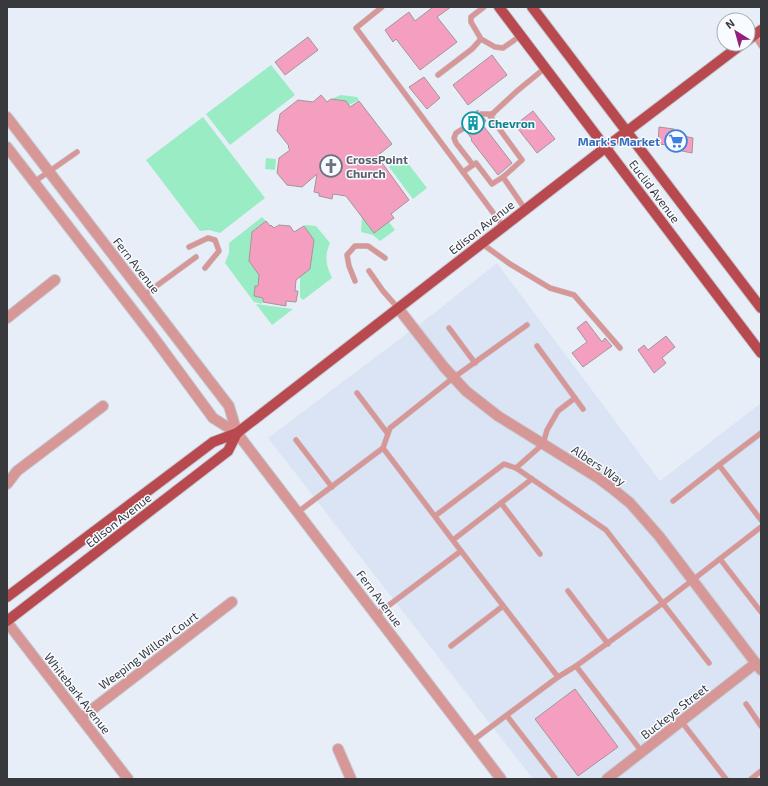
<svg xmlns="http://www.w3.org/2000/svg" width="768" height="786" viewBox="0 0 768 786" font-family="'Exo 2',sans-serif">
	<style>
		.built { fill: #dae4f4 }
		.green { fill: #99ecc3 }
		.building { fill: #f59fc0; stroke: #a19699 }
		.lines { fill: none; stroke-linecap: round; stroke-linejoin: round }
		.service-casing { stroke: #c5cad2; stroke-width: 6 }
		.minor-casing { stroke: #c5cad2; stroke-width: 12 }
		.tertiary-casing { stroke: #c5cad2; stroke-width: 12 }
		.primary-casing { stroke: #c5cad2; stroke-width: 12 }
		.service { stroke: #d79797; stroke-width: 5 }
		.minor { stroke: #d79797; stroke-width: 10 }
		.tertiary { stroke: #d79797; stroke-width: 10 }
		.primary { stroke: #b8494f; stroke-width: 10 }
		.labels { text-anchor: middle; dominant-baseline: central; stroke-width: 3; stroke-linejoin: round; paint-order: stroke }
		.culture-label { font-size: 12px; font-weight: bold; fill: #0d838f; stroke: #f8fbff; text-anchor: start }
		.shop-label { font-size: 12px; font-weight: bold; fill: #366cbe; stroke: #f8fbff; text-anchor: end }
		.worship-label { font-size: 12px; font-weight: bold; fill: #5b616d; stroke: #f8fbff; text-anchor: start }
		.street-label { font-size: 12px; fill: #37393d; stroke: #f8fbff }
	</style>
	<rect width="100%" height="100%" fill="#e8eef7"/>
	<path class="built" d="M 497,263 L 660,481 L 761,403 L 761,779 L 533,779 L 268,438 L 433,314 Z"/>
	<g class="green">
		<path d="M 271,65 L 295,95 L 230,145 L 206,114 Z"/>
		<path d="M 341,95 L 357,97 L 359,100 L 349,105 L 346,101 L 331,99 Z"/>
		<path d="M 203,117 L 265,198 L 220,233 L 209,230 L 200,231 L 146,160 Z"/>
		<path d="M 403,157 L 427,188 L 413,199 L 389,167 Z"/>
		<path d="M 266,158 L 276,159 L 275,170 L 265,169 Z"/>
		<path d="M 362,216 L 389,222 L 395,230 L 380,241 L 373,235 L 361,232 Z"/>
		<path d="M 262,217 L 266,221 L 252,232 L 249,260 L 259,275 L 258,286 L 255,286 L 254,296 L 263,298 L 262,304 L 254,302 L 225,263 L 229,253 L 229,243 Z"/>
		<path d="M 305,225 L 316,226 L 330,243 C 324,256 326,266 332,278 L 303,300 L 300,297 L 300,277 L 310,269 L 314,240 L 304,226 Z"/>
		<path d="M 256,304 L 293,309 L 272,325 Z"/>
	</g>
	<g class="building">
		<path d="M 433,7 L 451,7 L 437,17 L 457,42 L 420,70 L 396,39 L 393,42 L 385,30 L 409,12 L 415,21 Z"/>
		<path d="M 308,37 L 318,50 L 285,75 L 275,62 Z"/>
		<path d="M 492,55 L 507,75 L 468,105 L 453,85 Z"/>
		<path d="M 424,77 L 440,98 L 427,109 L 409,87 Z"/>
		<path d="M 321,95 L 327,102 L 331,99 L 346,101 L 350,107 L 359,101 L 392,144 L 377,156 L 409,200 L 391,214 L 394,218 L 374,233 L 346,196 L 333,194 L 332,199 L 319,196 L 319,193 L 314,192 L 317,174 L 302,187 L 287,185 L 277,173 L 279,158 L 290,150 L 288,147 L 289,146 L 277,131 L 280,114 L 298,100 L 313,102 Z"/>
		<path d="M 478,110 L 478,116 L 484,118 L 486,121 L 482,124 L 512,163 L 498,175 L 471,140 L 472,139 L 466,131 L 468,128 L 467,126 L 461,124 Z"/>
		<path d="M 533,111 L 555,139 L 537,153 L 515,125 Z"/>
		<path d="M 659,127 L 674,129 L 674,134 L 693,138 L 692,153 L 667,148 L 667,145 L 658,144 Z"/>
		<path d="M 266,221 L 270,226 L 271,225 L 274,228 L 279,225 L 290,226 L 294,232 L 304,226 L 314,240 L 310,269 L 296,280 L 295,291 L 298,291 L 296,302 L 286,301 L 286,306 L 263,302 L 263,298 L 254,296 L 255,286 L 258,286 L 259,275 L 249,261 L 252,232 Z"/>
		<path d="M 586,321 L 602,342 L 605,338 L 612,346 L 583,367 L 572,353 L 587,342 L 577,328 Z"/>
		<path d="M 666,336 L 675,347 L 662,358 L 666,363 L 654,373 L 638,350 L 644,345 L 648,350 Z"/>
		<path d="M 575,689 L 618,747 L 578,776 L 535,719 Z"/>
	</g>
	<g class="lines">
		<g class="service-casing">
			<g id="service">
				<path d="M 382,7 L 356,28 L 503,226"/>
				<path d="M 754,35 L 761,46"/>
				<path d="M 481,39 L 495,47 L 503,48 L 520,36"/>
				<path d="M 438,75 L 472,49 L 481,39 L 471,22 L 471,17 L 484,7"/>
				<path d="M 481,114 L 493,114"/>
				<path d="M 464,128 L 456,133 L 454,138 L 456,143 L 473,165"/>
				<path d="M 463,172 L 476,163 L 492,184 L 503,177"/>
				<path d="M 34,182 L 77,152"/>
				<path d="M 525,209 L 503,177 L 522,160 L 490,116 L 517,91 L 545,68"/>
				<path d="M 481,243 L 510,264 L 550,288 L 574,295 L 620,348"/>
				<path d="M 189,247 L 208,238 L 215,240 L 219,251 L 205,268"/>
				<path d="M 369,271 L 383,291 L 398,308"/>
				<path d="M 355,281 L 349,266 L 347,255 L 355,246 L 368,246 L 385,258"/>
				<path d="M 144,295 L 196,257"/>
				<path d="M 449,328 L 475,363"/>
				<path d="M 537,346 L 583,409"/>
				<path d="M 357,393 L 388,434"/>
				<path d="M 296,440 L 332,487"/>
				<path d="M 383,448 L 390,428 L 453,378 L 527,325"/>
				<path d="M 719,465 L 761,433"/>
				<path d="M 516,468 L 543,444 L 547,430 L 558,411 L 575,398"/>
				<path d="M 673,501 L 719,465 L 761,520"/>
				<path d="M 501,503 L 540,554"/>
				<path d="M 298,512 L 383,448 L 461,551 L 376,615"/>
				<path d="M 435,516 L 504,464 L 516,468 L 606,530 L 709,663"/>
				<path d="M 453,540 L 532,479"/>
				<path d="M 461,551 L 558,677 L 576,666 L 642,752"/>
				<path d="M 720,559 L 761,612"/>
				<path d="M 568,591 L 608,644"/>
				<path d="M 451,646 L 503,606"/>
				<path d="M 576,666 L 663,603 L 761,527"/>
				<path d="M 746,704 L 761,726"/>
				<path d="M 507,716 L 555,778"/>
				<path d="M 681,721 L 726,779"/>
				<path d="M 472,741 L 558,677"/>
				<path d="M 751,779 L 761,771"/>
			</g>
		</g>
		<g class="minor-casing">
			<g id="minor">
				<path d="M 398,308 L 444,367 L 466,391 L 498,416 L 598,478 L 614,490 L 630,503 L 659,536 L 761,670"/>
				<path d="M 7,318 L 55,280"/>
				<path d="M 7,484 L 17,471 L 103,406"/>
				<path d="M 7,622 L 128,779"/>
				<path d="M 81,718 L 232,602"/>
				<path d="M 338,749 L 351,779"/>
				<path d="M 607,779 L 756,663"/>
			</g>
		</g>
		<g class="tertiary-casing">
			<g id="tertiary">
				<path d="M 7,117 L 229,406 L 237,433 L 501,779"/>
				<path d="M 7,147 L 152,335 L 213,418 L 237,433"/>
			</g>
		</g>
		<g class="primary-casing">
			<g id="primary">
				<path d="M 499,7 L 761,353"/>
				<path d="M 532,7 L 761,308"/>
				<path d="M 748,40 L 761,30"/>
				<path d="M 7,597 L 213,442 L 237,433 L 605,148 L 742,44"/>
				<path d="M 7,621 L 228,451 L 237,433"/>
			</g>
		</g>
		<use href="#service" class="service"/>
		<use href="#minor" class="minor"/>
		<use href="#tertiary" class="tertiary"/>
		<use href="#primary" class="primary"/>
	</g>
	<defs>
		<g id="building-ring" transform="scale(1.15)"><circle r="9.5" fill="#f8fbff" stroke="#0f9aa8" stroke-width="1.5"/><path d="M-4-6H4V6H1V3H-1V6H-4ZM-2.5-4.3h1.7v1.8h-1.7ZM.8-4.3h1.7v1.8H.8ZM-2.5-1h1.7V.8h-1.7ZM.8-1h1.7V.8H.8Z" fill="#0f9aa8"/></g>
		<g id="supermarket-ring" transform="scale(1.15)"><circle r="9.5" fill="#f8fbff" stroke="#3f7fe0" stroke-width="1.5"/><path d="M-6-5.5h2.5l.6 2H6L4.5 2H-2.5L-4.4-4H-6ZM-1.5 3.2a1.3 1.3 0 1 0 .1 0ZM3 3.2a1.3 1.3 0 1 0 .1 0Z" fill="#3f7fe0"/></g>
		<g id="church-ring" transform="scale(1.15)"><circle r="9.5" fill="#f8fbff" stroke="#6b7280" stroke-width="1.5"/><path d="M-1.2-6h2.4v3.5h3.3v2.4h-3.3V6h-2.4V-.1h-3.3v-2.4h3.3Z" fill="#6b7280"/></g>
	</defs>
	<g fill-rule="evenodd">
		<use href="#building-ring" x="473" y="123"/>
		<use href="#supermarket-ring" x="676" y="141"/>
		<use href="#church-ring" x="331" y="166"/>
	</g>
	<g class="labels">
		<g class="culture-label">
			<text x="488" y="123">Chevron</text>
		</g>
		<g class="shop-label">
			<text x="660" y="141">Mark's Market</text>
		</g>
		<g class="worship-label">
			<text x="346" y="159">CrossPoint<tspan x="346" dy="14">Church</tspan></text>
		</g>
		<g class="street-label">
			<text transform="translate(655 191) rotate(53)">Euclid Avenue</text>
			<text transform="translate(481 227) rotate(-38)">Edison Avenue</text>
			<text transform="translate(137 265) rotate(52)">Fern Avenue</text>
			<text transform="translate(599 465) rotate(34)">Albers Way</text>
			<text transform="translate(118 520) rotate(-38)">Edison Avenue</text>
			<text transform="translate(380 598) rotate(53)">Fern Avenue</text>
			<text transform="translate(148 650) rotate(-37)">Weeping Willow Court</text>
			<text transform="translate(78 693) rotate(52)">Whitebark Avenue</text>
			<text transform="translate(674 711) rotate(-38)">Buckeye Street</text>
		</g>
	</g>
	<rect width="768" height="786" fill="none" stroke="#37393d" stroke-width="16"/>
	<g transform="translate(736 32) rotate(323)"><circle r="19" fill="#f8fbff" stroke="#abadb1"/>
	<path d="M0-3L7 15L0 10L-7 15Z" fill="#951e7a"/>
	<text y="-6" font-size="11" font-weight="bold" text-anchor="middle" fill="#37393d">N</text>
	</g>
</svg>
